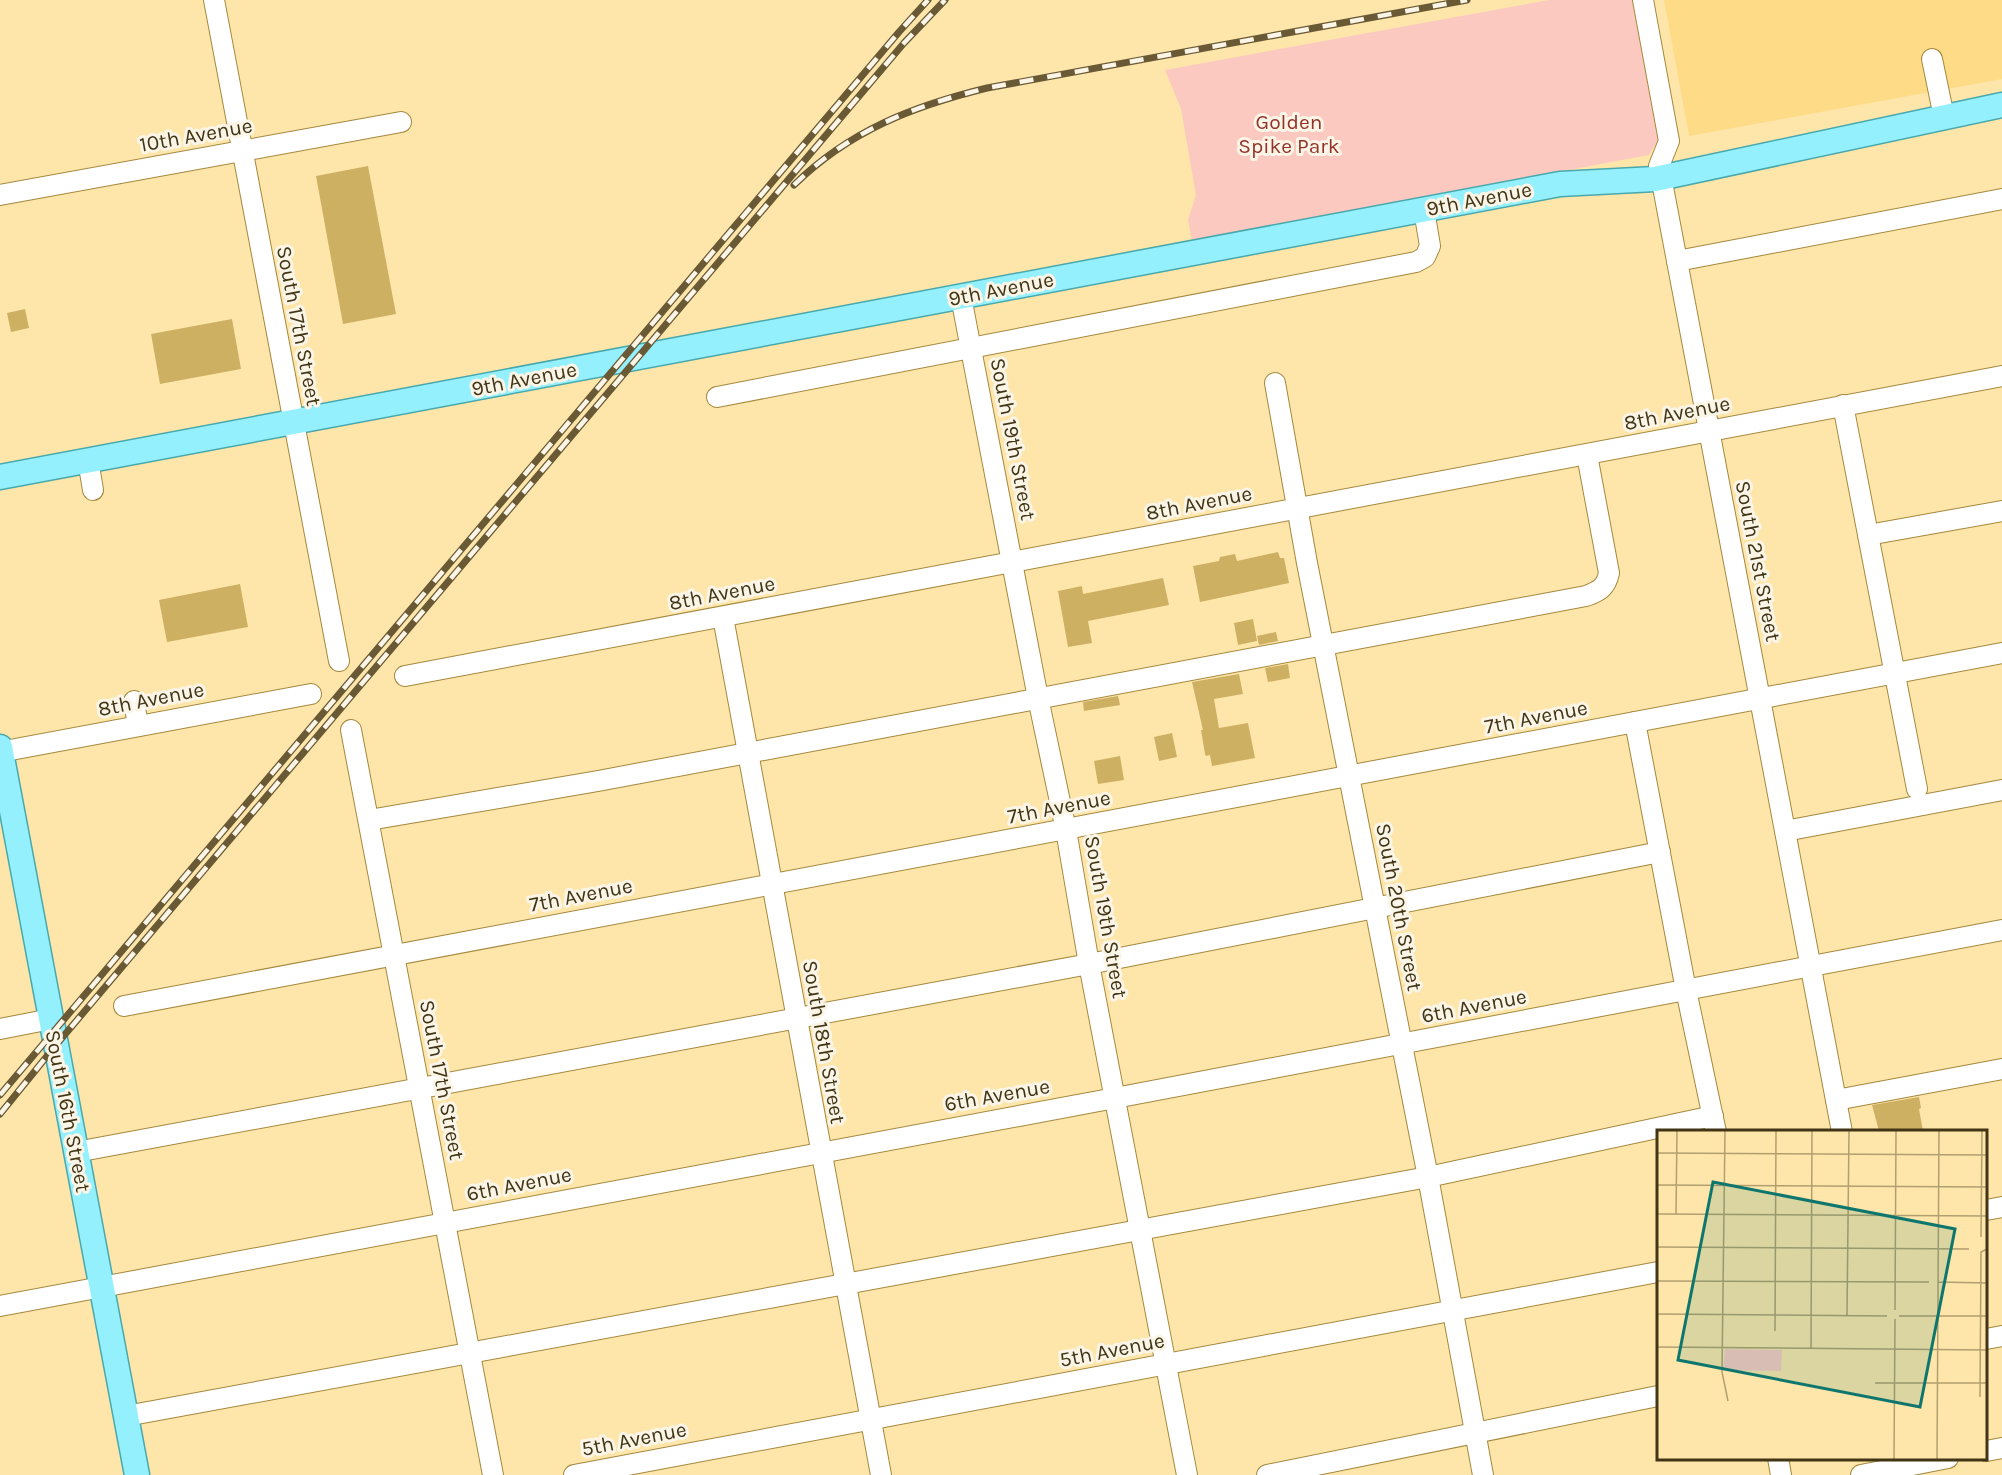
<svg xmlns="http://www.w3.org/2000/svg" width="2002" height="1475" viewBox="0 0 2002 1475" font-family="Karla,sans-serif">
	<style>
		.built { fill: #fedc87 }
		.green { fill: #fcc9c1 }
		.building { fill: #ceb063 }
		.lines { fill: none; stroke-linecap: round; stroke-linejoin: round }
		.minor-casing { stroke: #a5883d; stroke-width: 22 }
		.major-casing { stroke: #49a8ab; stroke-width: 27 }
		.minor { stroke: #fff; stroke-width: 20 }
		.major { stroke: #95f0fd; stroke-width: 24 }
		.rail-casing { stroke: #695a35; stroke-width: 7 }
		.rail { stroke: #fbf5e7; stroke-width: 4.5; stroke-dasharray: 14; stroke-linecap: butt }
		.labels { text-anchor: middle; dominant-baseline: central; stroke-width: 6; stroke-linejoin: round; paint-order: stroke }
		.park-label { font-size: 21px; fill: #933229; stroke: #fbf5e7 }
		.street-label { font-size: 21px; fill: #413516; stroke: #fbf5e7 }
		.inset-road { fill: none; stroke: #b29f6f; stroke-width: 1.5 }
		.view { fill: #0f766e; fill-opacity: 0.15; stroke: #0f766e; stroke-width: 3 }
		.inset-edge { fill: none; stroke: #413516; stroke-width: 3 }
	</style>
	<rect width="100%" height="100%" fill="#fee6ab"/>
	<path class="built" d="M 1664,0 L 2002,0 L 2002,79 L 1689,136 Z"/>
	<path class="green" d="M 1549,0 L 1632,0 L 1658,140 L 1649,155 L 1192,240 L 1188,220 L 1196,195 L 1181,109 L 1165,70 Z"/>
	<g class="building">
		<path d="M 368,166 L 396,314 L 343,324 L 316,176 Z"/>
		<path d="M 25,309 L 29,328 L 11,332 L 7,313 Z"/>
		<path d="M 232,319 L 241,369 L 160,384 L 151,334 Z"/>
		<path d="M 1278,552 L 1280,558 L 1284,558 L 1289,583 L 1200,602 L 1193,566 L 1219,561 L 1220,557 L 1235,554 L 1237,561 Z"/>
		<path d="M 1163,578 L 1169,605 L 1088,621 L 1092,643 L 1068,647 L 1058,591 L 1082,586 L 1083,594 Z"/>
		<path d="M 240,584 L 248,627 L 167,642 L 159,600 Z"/>
		<path d="M 1253,619 L 1257,641 L 1238,645 L 1234,623 Z"/>
		<path d="M 1276,632 L 1278,641 L 1259,645 L 1257,636 Z"/>
		<path d="M 1288,664 L 1290,678 L 1268,682 L 1265,668 Z"/>
		<path d="M 1239,674 L 1243,694 L 1214,699 L 1219,728 L 1248,723 L 1255,758 L 1212,766 L 1210,755 L 1206,756 L 1205,754 L 1201,730 L 1203,730 L 1192,682 Z"/>
		<path d="M 1118,696 L 1120,705 L 1084,711 L 1083,702 Z"/>
		<path d="M 1172,733 L 1177,757 L 1159,761 L 1154,737 Z"/>
		<path d="M 1120,756 L 1124,780 L 1098,784 L 1094,761 Z"/>
		<path d="M 1919,1097 L 1921,1108 L 1919,1109 L 1923,1131 L 1879,1131 L 1872,1105 Z"/>
	</g>
	<g class="lines">
		<g class="minor-casing">
			<g id="minor">
				<path d="M 214,0 L 339,661"/>
				<path d="M 1643,0 L 1669,141 L 1659,166 L 1842,1132"/>
				<path d="M 1932,59 L 1944,117"/>
				<path d="M 0,195 L 401,122"/>
				<path d="M 1677,261 L 2002,199"/>
				<path d="M 961,297 L 1038,698 L 1066,830 L 1089,964 L 1187,1475"/>
				<path d="M 1275,383 L 1307,563 L 1428,1177 L 1483,1475"/>
				<path d="M 717,397 L 1416,262 L 1425,257 L 1430,246 L 1424,210"/>
				<path d="M 1843,405 L 1917,789"/>
				<path d="M 88,460 L 93,490"/>
				<path d="M 1868,535 L 2002,511"/>
				<path d="M 723,617 L 881,1475"/>
				<path d="M 405,676 L 2002,376"/>
				<path d="M 134,701 L 138,726"/>
				<path d="M 1635,722 L 1686,990 L 1716,1132"/>
				<path d="M 351,730 L 493,1475"/>
				<path d="M 0,752 L 311,694"/>
				<path d="M 369,820 L 598,781 L 1586,596 C 1600,591 1606,587 1609,573 L 1587,455"/>
				<path d="M 1785,831 L 2002,790"/>
				<path d="M 124,1006 L 2002,653"/>
				<path d="M 0,1029 L 51,1019"/>
				<path d="M 1836,1100 L 2002,1069"/>
				<path d="M 76,1152 L 1089,964 L 1660,852"/>
				<path d="M 1986,1210 L 2002,1207"/>
				<path d="M 0,1306 L 1115,1098 L 2002,930"/>
				<path d="M 1986,1339 L 2002,1336"/>
				<path d="M 126,1416 L 1428,1177 L 1713,1116"/>
				<path d="M 1986,1451 L 2002,1448"/>
				<path d="M 1778,1458 L 1781,1475"/>
				<path d="M 574,1475 L 1658,1272"/>
				<path d="M 1267,1475 L 1658,1396"/>
				<path d="M 1861,1475 L 1948,1458"/>
			</g>
		</g>
		<g class="major-casing">
			<g id="major">
				<path d="M 0,477 L 1560,184 L 1655,179 L 2002,105"/>
				<path d="M 0,747 L 137,1475"/>
			</g>
		</g>
		<use href="#minor" class="minor"/>
		<use href="#major" class="major"/>
		<g class="rail-casing">
			<g id="rail">
				<path d="M 794,185 C 849,131 913,106 987,88 L 1467,0"/>
				<path d="M 0,1095 L 899,32 L 928,0"/>
				<path d="M 0,1114 L 56,1045 L 904,43 L 945,0"/>
			</g>
		</g>
		<use href="#rail" class="rail"/>
	</g>
	<g class="labels">
		<g class="park-label">
			<text x="1289" y="122">Golden<tspan x="1289" dy="24">Spike Park</tspan></text>
		</g>
		<g class="street-label">
			<text transform="translate(196 135) rotate(-10)">10th Avenue</text>
			<text transform="translate(1479 199) rotate(-11)">9th Avenue</text>
			<text transform="translate(1001 289) rotate(-11)">9th Avenue</text>
			<text transform="translate(299 326) rotate(79)">South 17th Street</text>
			<text transform="translate(524 379) rotate(-11)">9th Avenue</text>
			<text transform="translate(1677 413) rotate(-11)">8th Avenue</text>
			<text transform="translate(1013 439) rotate(79)">South 19th Street</text>
			<text transform="translate(1199 503) rotate(-11)">8th Avenue</text>
			<text transform="translate(1758 561) rotate(79)">South 21st Street</text>
			<text transform="translate(722 593) rotate(-11)">8th Avenue</text>
			<text transform="translate(151 699) rotate(-11)">8th Avenue</text>
			<text transform="translate(1536 717) rotate(-11)">7th Avenue</text>
			<text transform="translate(1059 807) rotate(-11)">7th Avenue</text>
			<text transform="translate(581 895) rotate(-11)">7th Avenue</text>
			<text transform="translate(1399 907) rotate(79)">South 20th Street</text>
			<text transform="translate(1106 917) rotate(80)">South 19th Street</text>
			<text transform="translate(1474 1006) rotate(-11)">6th Avenue</text>
			<text transform="translate(824 1042) rotate(80)">South 18th Street</text>
			<text transform="translate(442 1080) rotate(79)">South 17th Street</text>
			<text transform="translate(997 1095) rotate(-10)">6th Avenue</text>
			<text transform="translate(68 1111) rotate(79)">South 16th Street</text>
			<text transform="translate(519 1184) rotate(-11)">6th Avenue</text>
			<text transform="translate(1112 1350) rotate(-11)">5th Avenue</text>
			<text transform="translate(634 1439) rotate(-11)">5th Avenue</text>
		</g>
	</g>
	<g transform="translate(1657 1130)">
		<rect width="330" height="330" fill="#fee6ab"/>
		<path d="M 68,219 L 125,220 L 124,241 L 66,240 Z" fill="#fcc9c1"/>
		<path class="inset-road" d="M 68,0 L 65,242 L 71,271M 0,23 L 330,25M 0,55 L 330,57M 0,84 L 330,86M 19,84 L 20,0M 324,107 L 325,0M 0,117 L 312,119M 0,151 L 272,152M 281,152 L 330,153M 238,180 L 239,0M 0,184 L 230,186M 190,185 L 192,0M 242,186 L 330,186M 118,201 L 119,0M 0,217 L 330,220M 154,218 L 155,0M 218,253 L 330,253M 323,267 L 324,122 L 330,119M 237,330 L 238,189M 280,330 L 282,0"/>
		<path class="view" d="M 56,52 L 298,99 L 263,277 L 21,230 Z"/>
		<rect width="330" height="330" class="inset-edge"/>
	</g>
</svg>
